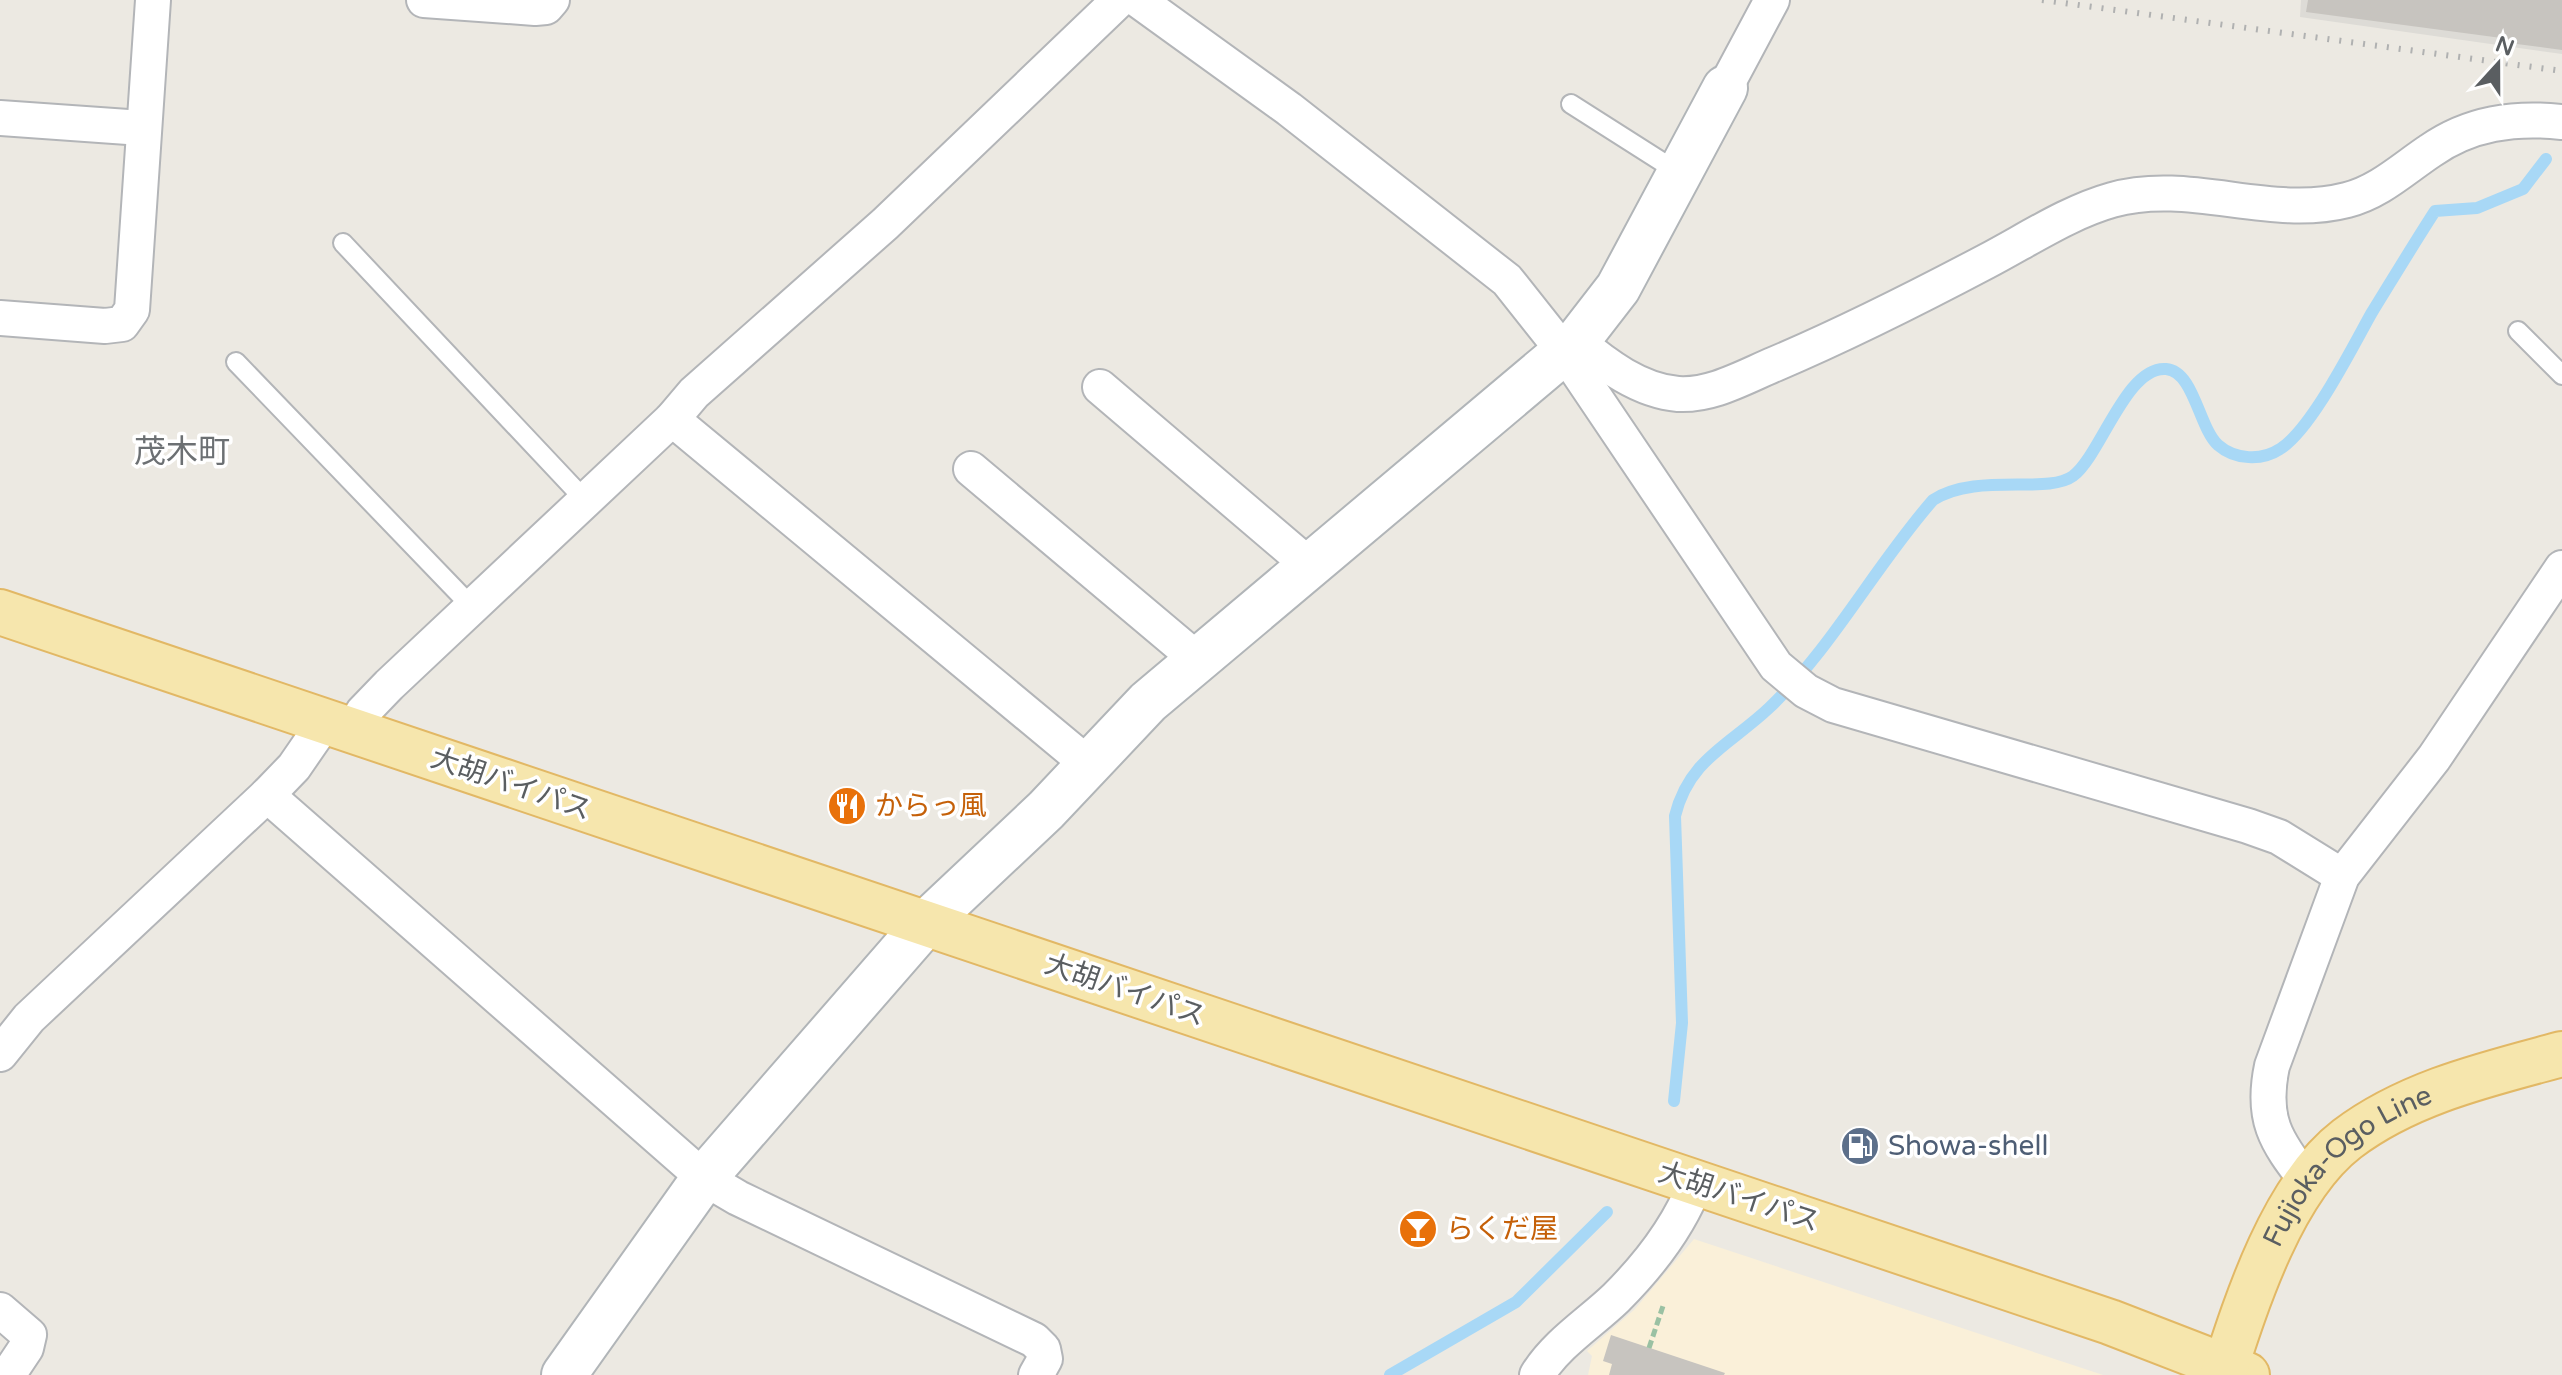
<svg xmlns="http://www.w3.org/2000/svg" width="2562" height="1375" viewBox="0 0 2562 1375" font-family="'Varela Round','Noto Sans JP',sans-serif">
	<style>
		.commercial { fill: #faf0d9 }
		.industrial { fill: #dddbd6 }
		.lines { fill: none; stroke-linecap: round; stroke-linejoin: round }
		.stream { stroke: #a8d8f6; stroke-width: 12 }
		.building { fill: #c7c4bf }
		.lane-casing { stroke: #b3b5b8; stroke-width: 22 }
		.street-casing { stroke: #b3b5b8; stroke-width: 38 }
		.secondary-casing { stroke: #b1b5b8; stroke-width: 48 }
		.primary-casing { stroke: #e2b865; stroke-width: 48 }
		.path { stroke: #9ac1a3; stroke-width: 5; stroke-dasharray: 8 4; stroke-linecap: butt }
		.lane { stroke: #fff; stroke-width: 18 }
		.street { stroke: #fff; stroke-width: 34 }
		.secondary { stroke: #fff; stroke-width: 44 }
		.primary { stroke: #f6e6ad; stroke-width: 44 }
		.rail { stroke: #b0b1b1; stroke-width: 6; stroke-dasharray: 2 10; stroke-linecap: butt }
		.labels { text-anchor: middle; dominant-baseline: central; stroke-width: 7; stroke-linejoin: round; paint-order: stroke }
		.street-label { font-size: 28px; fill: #5a5e61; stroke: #fff }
		.food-label { font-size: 28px; fill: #c56008; stroke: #fff; text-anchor: start }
		.service-label { font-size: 28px; fill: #4e5e75; stroke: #fff; text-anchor: start }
		.quarter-label { font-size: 32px; fill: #6c7073; stroke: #fff }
	</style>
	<rect width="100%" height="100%" fill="#ece9e2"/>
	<path class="commercial" d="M 1694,1239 L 2103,1375 L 1588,1375 L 1592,1356 L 1587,1351 L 1635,1309 Z"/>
	<path class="industrial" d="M 2301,0 L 2562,0 L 2562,54 L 2300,17 Z"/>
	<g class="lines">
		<g class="stream">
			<path d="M 1674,1101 L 1682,1023 L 1675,816 C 1689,759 1730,745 1769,708 C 1833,647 1875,566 1933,500 C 1977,472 2047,495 2073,476 C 2101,455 2126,366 2166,369 C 2194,371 2199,428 2218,445 C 2235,460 2262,461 2280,449 C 2311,430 2352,348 2371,314 C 2392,280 2413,245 2435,211 L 2477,208 L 2523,189 L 2546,159"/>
			<path d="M 1390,1375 L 1516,1302 L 1607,1212"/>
		</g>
	</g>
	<g class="building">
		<path d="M 2308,0 L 2562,0 L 2562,50 L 2509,43 L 2509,39 L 2306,12 Z"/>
		<path d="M 1611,1335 L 1725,1373 L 1724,1375 L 1609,1375 L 1612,1364 L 1603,1361 Z"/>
	</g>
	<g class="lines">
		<g class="lane-casing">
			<g id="lane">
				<path d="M 1571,104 L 1681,174"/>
				<path d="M 343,243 L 585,500"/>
				<path d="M 2518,331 L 2562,375"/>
				<path d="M 236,362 L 472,607"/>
			</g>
		</g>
		<g class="street-casing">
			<g id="street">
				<path d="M 424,0 L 535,8 L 546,7 L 552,0"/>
				<path d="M 1138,0 L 1289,109 L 1507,280 L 1565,353 L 1776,666 L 1806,691 L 1833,705 L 2248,826 L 2279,837 L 2342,876"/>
				<path d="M 1725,88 L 1772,0"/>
				<path d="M 0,118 L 142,128"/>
				<path d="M 0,318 L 105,326 L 122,324 L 132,310 L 153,0"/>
				<path d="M 1577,341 C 1605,365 1640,391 1678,394 C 1712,396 1744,377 1775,364 C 1848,333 1917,298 1987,261 C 2027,240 2069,212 2112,200 C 2189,178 2270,220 2347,200 C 2379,192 2403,169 2430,151 C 2470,123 2514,117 2562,122"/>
				<path d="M 1100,387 L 1310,566"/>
				<path d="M 672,419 L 1088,764"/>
				<path d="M 971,469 L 1198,660"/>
				<path d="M 352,731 L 363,712 L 389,685 L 672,419 L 694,393 L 885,224 L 1119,0"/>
				<path d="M 267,795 L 704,1178 L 738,1198 L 1034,1340 L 1043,1349 L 1045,1359 L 1036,1375"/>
				<path d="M 0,1054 L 29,1018 L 267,795 L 294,767 L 325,722"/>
				<path d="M 2307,1181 C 2275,1141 2261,1118 2272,1066 L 2342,876 L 2434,758 L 2562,568"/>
				<path d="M 0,1310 L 29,1335 L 26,1348 L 8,1375"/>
				<path d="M 1537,1375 C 1557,1343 1590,1323 1616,1298 C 1650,1264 1679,1227 1696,1182"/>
			</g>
		</g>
		<g class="secondary-casing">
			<path id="secondary" d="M 564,1375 L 704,1178 L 926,923 L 1046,810 L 1148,702 L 1577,341 L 1618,288 L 1725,88"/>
		</g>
		<g class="primary-casing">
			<g id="primary">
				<path d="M 0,612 L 2110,1322 L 2247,1375"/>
				<path id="s1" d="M 2223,1375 C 2247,1300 2283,1188 2347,1139 C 2409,1092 2488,1074 2562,1054"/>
			</g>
		</g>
		<path class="path" d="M 1649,1348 L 1663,1306"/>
		<use href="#lane" class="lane"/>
		<use href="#street" class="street"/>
		<use href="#secondary" class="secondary"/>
		<use href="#primary" class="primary"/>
		<path class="rail" d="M 2042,0 L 2562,71"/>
	</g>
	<defs>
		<g id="restaurant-disc" transform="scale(2)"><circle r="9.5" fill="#e8710a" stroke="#fff"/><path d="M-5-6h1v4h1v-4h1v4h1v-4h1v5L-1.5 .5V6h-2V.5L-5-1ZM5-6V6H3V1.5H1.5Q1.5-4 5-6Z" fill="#fff"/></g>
		<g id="fuel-disc" transform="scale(2)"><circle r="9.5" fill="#5c6f8a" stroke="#fff"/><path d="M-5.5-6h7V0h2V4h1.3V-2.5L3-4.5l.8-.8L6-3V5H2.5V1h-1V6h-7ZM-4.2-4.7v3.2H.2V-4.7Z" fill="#fff"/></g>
		<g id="bar-disc" transform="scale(2)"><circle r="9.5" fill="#e8710a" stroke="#fff"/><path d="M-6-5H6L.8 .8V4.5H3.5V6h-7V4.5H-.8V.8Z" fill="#fff"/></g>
	</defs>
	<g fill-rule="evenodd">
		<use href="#restaurant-disc" x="847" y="806"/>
		<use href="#fuel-disc" x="1860" y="1146"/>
		<use href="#bar-disc" x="1418" y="1229"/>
	</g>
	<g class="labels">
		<g class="street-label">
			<text transform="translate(511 784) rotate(19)">大胡バイパス</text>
			<text transform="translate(1125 990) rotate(19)">大胡バイパス</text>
			<text stroke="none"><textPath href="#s1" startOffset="252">Fujioka-Ogo Line</textPath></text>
			<text transform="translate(1739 1197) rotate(18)">大胡バイパス</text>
		</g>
		<g class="food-label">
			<text x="875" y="806">からっ風</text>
			<text x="1446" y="1229">らくだ屋</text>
		</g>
		<g class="service-label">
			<text x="1888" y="1146">Showa-shell</text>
		</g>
		<g class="quarter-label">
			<text x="182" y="452">茂木町</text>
		</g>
	</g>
	<g transform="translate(2498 64) rotate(21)" stroke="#ffffff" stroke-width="6" paint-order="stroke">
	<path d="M0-6L14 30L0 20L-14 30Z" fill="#5a5e61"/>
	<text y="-12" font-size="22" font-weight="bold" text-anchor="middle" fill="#5a5e61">N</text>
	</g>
</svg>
